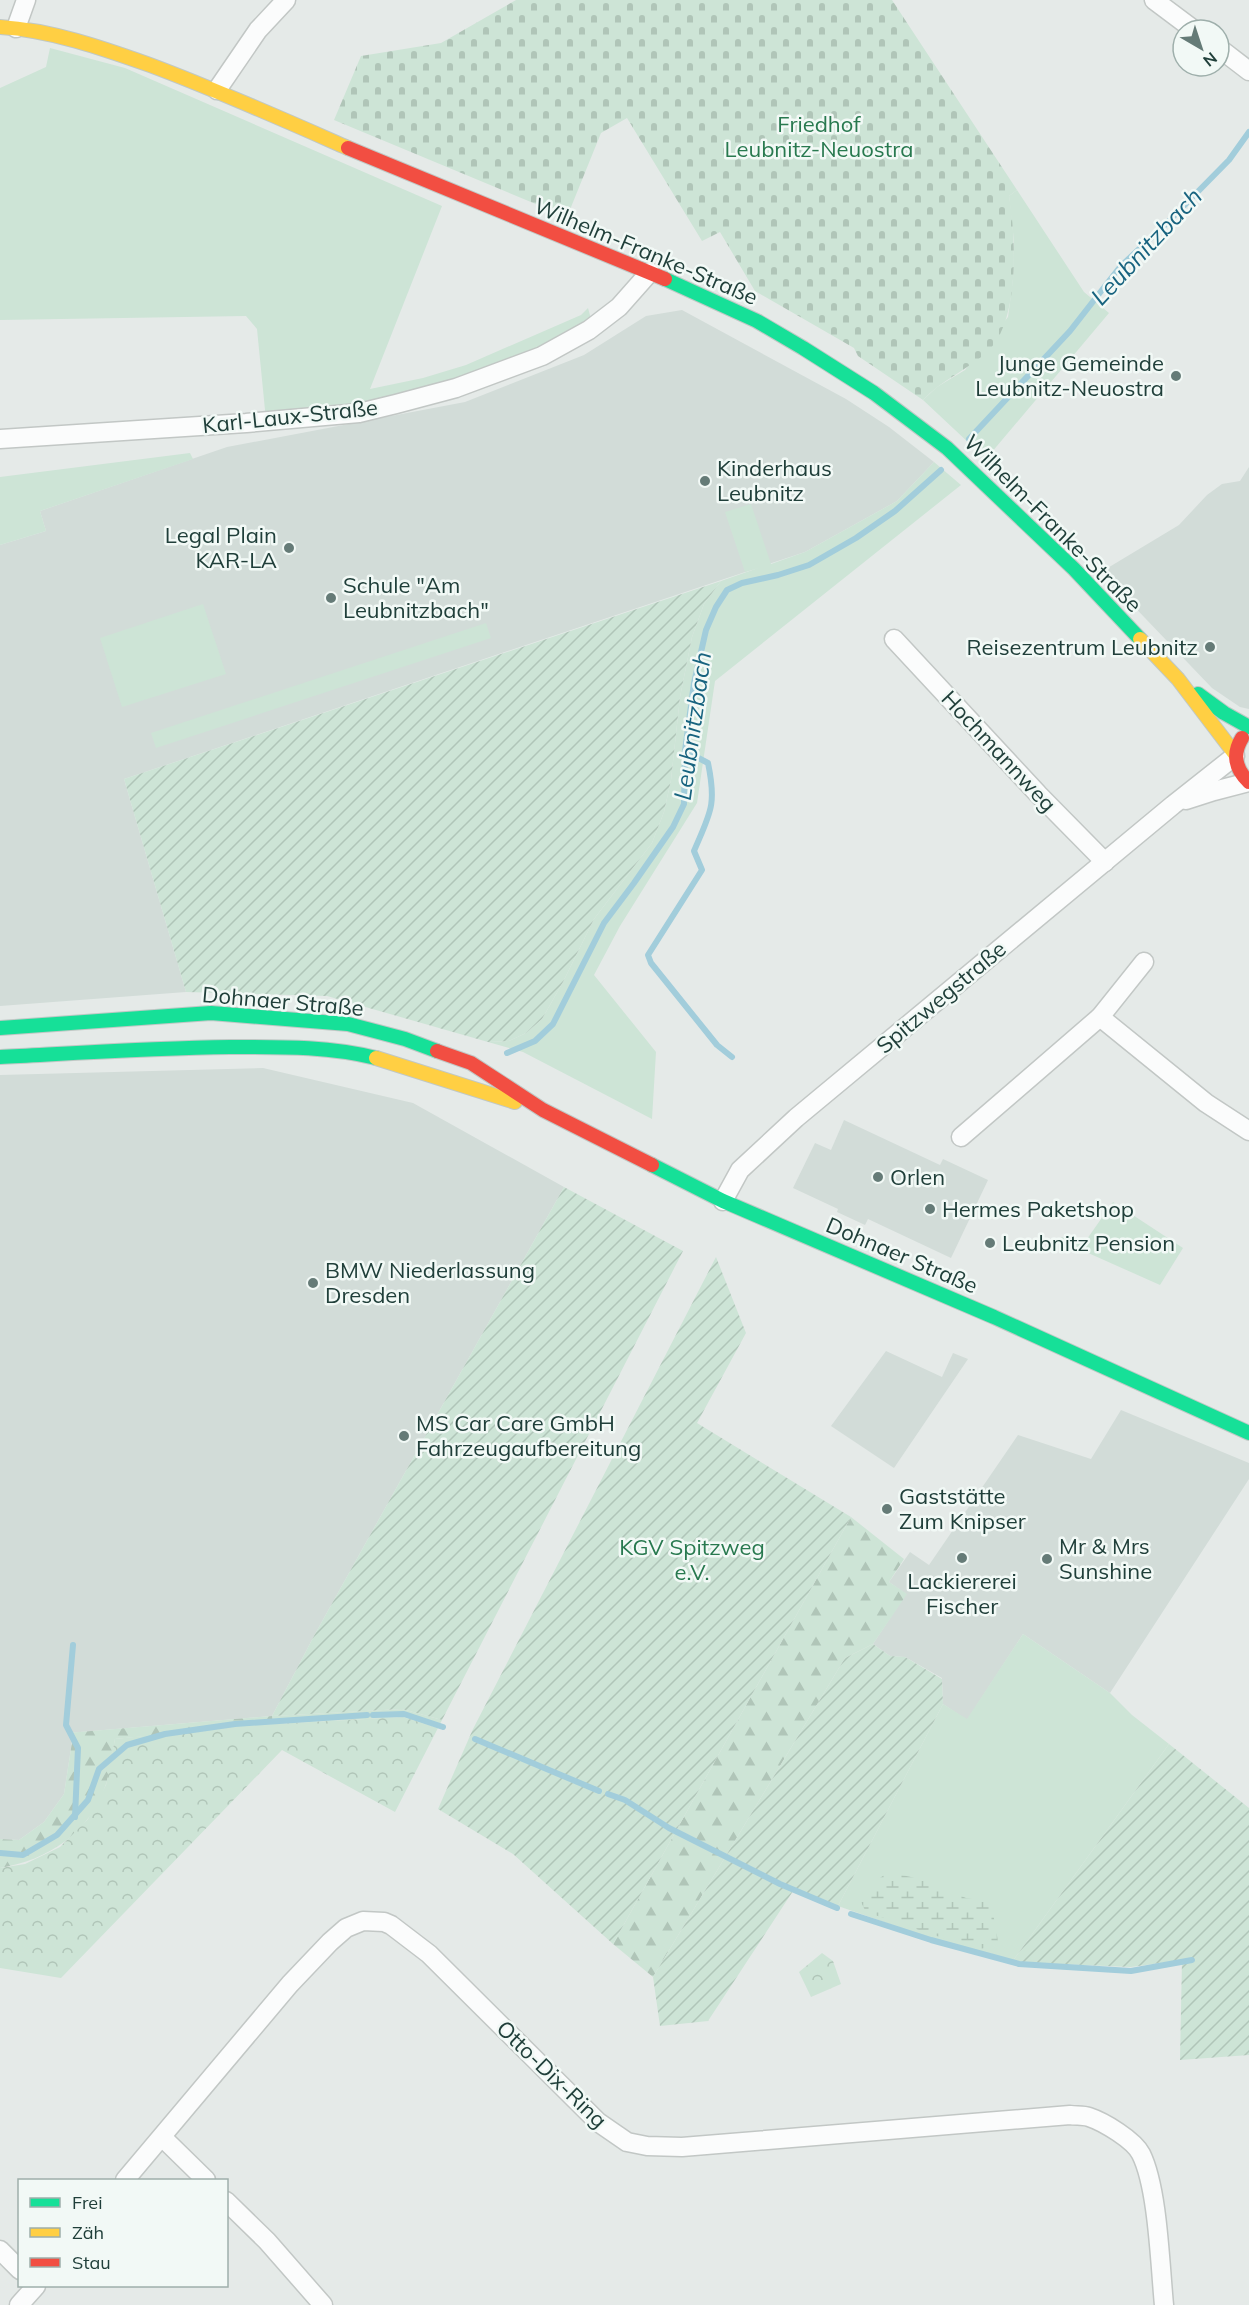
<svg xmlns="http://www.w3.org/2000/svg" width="1249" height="2305" viewBox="0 0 1249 2305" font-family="Mulish,sans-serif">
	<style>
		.built { fill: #d2dcd8 }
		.grass { fill: #cde4d6 }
		.forest { fill: url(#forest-firs) }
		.wetland { fill: url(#wetland-marsh) }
		.cemetery { fill: url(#cemetery-stones) }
		.park { fill: url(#park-crowns) }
		.garden { fill: url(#garden-furrows) }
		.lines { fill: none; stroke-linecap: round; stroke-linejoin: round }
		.stream { stroke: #a2cddb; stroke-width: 6 }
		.street-casing { stroke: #c2c7c5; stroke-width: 21 }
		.fast-casing { stroke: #c0c8c5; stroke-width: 16 }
		.slow-casing { stroke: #c0c8c5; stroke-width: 16 }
		.jam-casing { stroke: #c0c8c5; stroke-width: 16 }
		.street { stroke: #fbfcfc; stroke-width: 18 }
		.fast { stroke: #16e098; stroke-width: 14 }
		.slow { stroke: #ffcf43; stroke-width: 14 }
		.jam { stroke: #f24e42; stroke-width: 14 }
		.poi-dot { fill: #657b77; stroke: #f2f9f6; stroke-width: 2 }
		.labels { text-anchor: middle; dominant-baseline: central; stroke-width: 5; stroke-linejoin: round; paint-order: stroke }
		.park-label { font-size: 22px; fill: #28794f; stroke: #f2f9f6 }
		.street-label { font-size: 22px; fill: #203f3a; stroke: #f2f9f6 }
		.poi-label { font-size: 22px; fill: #203f3a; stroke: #f2f9f6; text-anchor: start }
		.water-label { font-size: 24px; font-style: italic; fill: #17637f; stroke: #f2f9f6 }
	</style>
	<defs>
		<pattern id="forest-firs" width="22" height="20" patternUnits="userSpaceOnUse" patternTransform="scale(1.5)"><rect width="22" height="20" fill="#cde4d6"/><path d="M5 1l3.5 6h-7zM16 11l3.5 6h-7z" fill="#b0c5b8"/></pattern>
		<pattern id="wetland-marsh" width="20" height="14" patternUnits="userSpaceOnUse" patternTransform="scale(1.5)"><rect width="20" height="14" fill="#cde4d6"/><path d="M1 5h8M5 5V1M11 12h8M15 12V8" fill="none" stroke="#b0c5b8"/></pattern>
		<pattern id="cemetery-stones" width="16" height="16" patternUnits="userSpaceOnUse" patternTransform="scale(1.5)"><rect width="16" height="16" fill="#cde4d6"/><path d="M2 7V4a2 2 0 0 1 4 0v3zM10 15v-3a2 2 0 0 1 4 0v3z" fill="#b0c5b8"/></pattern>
		<pattern id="park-crowns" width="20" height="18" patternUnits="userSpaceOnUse" patternTransform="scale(1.5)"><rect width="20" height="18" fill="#cde4d6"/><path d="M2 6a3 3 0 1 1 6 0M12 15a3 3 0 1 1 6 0" fill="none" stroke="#b0c5b8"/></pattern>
		<pattern id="garden-furrows" width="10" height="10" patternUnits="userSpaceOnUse" patternTransform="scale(1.5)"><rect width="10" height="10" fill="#cde4d6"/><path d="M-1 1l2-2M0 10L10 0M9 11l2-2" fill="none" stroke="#b0c5b8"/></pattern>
	</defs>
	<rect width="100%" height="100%" fill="#e5eae8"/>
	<g class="built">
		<path d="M 682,310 L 846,399 L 889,427 L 934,462 L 897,501 L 805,552 L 124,779 L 186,992 L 0,1006 L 0,545 L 46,531 L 40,511 L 227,447 L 465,402 L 584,355 L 646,316 Z"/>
		<path d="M 1249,467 L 1249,709 L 1240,707 L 1212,688 L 1101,572 L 1179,525 L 1207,495 L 1222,484 L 1240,481 Z"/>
		<path d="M 263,1068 L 413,1103 L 564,1187 L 315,1634 L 272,1716 L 68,1733 L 72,1742 L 64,1794 L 44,1822 L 19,1840 L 0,1839 L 0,1075 Z"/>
		<path d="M 844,1120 L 940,1165 L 943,1159 L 988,1180 L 951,1258 L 868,1219 L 865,1225 L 837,1212 L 838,1209 L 793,1188 L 815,1143 L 831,1150 Z"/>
		<path d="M 886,1351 L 942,1377 L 953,1353 L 968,1359 L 894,1468 L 831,1426 Z"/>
		<path d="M 1121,1410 L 1249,1463 L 1249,1479 L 1110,1693 L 1023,1634 L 967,1720 L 943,1704 L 942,1678 L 905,1657 L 890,1656 L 873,1644 L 906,1594 L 889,1582 L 910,1552 L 929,1565 L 1018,1435 L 1091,1459 Z"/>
	</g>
	<g class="grass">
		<path d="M 50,48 L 125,68 L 442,206 L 370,389 L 423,378 L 466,365 L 581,315 L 588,308 L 591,319 L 589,330 L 456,387 L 266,420 L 257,329 L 246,316 L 0,320 L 0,88 L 46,67 Z"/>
		<path d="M 1017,190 L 1084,292 L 1109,313 L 986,459 L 923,400 L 937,387 L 965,370 L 1008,317 L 1013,279 L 1014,241 L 1009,196 Z"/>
		<path d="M 190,453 L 193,459 L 40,511 L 46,531 L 0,545 L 0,477 Z"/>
		<path d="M 934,462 L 961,485 L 715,681 L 697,803 L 620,926 L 594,975 L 656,1052 L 652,1119 L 523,1052 L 488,1042 L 509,1041 L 526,1033 L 542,1019 L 563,982 L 594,919 L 652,843 L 664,812 L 671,780 L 680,697 L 692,637 L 704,604 L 721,581 L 758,568 L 745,572 L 725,512 L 751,504 L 771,564 L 805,552 L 897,501 Z"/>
		<path d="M 203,604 L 226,674 L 122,707 L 100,638 Z"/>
		<path d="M 486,623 L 491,638 L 156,748 L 151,733 Z"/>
		<path d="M 1113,1202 L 1183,1248 L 1160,1285 L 1059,1240 L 1062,1237 L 1075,1246 L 1079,1240 L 1087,1239 Z"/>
		<path d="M 1023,1634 L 1110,1693 L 1132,1715 L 1169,1744 L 1012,1962 L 933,1939 L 838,1906 L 943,1704 L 967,1719 Z"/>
		<path d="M 402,1709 L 442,1720 L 438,1728 L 403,1717 L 273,1724 L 272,1716 Z"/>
	</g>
	<g class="forest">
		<path d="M 851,1517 L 904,1559 L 889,1582 L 907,1594 L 873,1644 L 845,1658 L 653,1977 L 613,1944 Z"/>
		<path d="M 272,1716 L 273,1724 L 115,1739 C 112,1754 111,1770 106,1784 C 90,1833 48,1860 0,1868 L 0,1839 L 19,1840 L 44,1822 L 64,1794 L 72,1742 L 67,1733 Z"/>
	</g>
	<path class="wetland" d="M 889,1872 L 924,1880 L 966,1898 L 991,1902 L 999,1947 L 975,1949 L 866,1912 L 861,1902 L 872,1883 Z"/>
	<path class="cemetery" d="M 516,0 L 892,0 L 1017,190 L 1009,196 C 1016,237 1020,321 988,351 C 968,370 941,380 923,400 L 858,356 L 854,348 L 755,291 L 720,232 L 702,241 L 627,118 L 601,133 L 567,217 L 334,120 L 361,56 L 441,43 Z"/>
	<g class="park">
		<path d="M 403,1717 L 438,1728 L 395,1812 L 282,1750 L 61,1978 L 0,1968 L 0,1868 L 25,1864 L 60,1847 L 88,1819 L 106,1785 L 115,1739 L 237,1726 Z"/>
		<path d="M 822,1953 L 833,1961 L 841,1984 L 811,1997 L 799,1972 Z"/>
	</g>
	<g class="garden">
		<path d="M 721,581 L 704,604 L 692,637 L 680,697 L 671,780 L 664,812 L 652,843 L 594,919 L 563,982 L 542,1019 L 526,1033 L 509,1041 L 488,1042 L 327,996 L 186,992 L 124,779 Z"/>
		<path d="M 564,1187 L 683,1251 L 442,1720 L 402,1709 L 272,1716 L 315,1634 Z"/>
		<path d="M 716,1257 L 746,1333 L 697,1423 L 851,1517 L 613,1944 L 513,1854 L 438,1809 L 473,1729 Z"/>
		<path d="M 873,1644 L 890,1656 L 905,1657 L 942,1679 L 943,1704 L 838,1906 L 795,1888 L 708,2021 L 660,2026 L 653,1977 L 845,1658 Z"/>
		<path d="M 1169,1744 L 1249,1808 L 1249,2055 L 1180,2060 L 1182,1960 L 1131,1967 L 1012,1962 Z"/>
	</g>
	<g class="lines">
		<g class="stream">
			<path d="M 969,439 L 1070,331 L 1120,267 L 1169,221 L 1229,160 L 1249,132"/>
			<path d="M 685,751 L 708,763 C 717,806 710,813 694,851 L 702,870 L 648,955 L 651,963 L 717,1045 L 732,1057"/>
			<path d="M 507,1053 L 535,1041 L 553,1024 L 604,923 L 634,883 L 673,827 L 684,804 L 685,751 L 694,683 L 706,630 L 716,607 L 727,590 L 742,583 L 778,575 L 809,565 L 856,538 L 895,511 L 941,470"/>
			<path d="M 73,1645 L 66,1725 L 78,1748 L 75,1817"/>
			<path d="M 373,1715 L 404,1714 L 443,1727"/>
			<path d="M 475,1739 L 599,1791"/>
			<path d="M 608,1794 L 625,1800 L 669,1828 L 780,1884 L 837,1908"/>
			<path d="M 0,1853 L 23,1855 L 57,1835 L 88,1800 L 99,1769 L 127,1745 L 165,1734 L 235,1724 L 367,1715"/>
			<path d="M 851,1914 L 931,1940 L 1019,1964 L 1131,1971 L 1192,1960"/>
		</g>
		<g class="street-casing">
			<g id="street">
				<path d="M 1154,0 L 1194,30"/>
				<path d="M 16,28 L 26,0"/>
				<path d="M 1219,48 L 1249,71"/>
				<path d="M 217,90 L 258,30 L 286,0"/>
				<path d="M 0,439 L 246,423 L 359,413 L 396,404 L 456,388 L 542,356 L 589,330 L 619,307 L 650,272"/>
				<path d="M 894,639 L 1038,794 L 1105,862"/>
				<path d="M 1186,800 L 1214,791 L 1249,782"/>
				<path d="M 1100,1017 L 1206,1103 L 1249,1131"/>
				<path d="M 961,1137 L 1100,1017 L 1144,962"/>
				<path d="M 723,1201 L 740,1170 L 796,1118 L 1173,805 L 1235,756"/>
				<path d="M 162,2137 L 206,2180"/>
				<path d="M 125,2180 L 290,1984 L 330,1942 L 346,1928 L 363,1921 L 384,1922 L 391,1925 L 429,1954 L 598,2122 L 627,2142 L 647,2146 L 682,2147 L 1070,2115 C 1076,2116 1083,2115 1089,2117 C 1104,2122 1134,2140 1141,2154 C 1158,2188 1160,2265 1164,2305"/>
				<path d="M 226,2201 L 267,2241 L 323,2305"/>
				<path d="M 0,2250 L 20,2270"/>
				<path d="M 19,2305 L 36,2286"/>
			</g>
		</g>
		<g class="fast-casing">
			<g id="fast">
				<path d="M 665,279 L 757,321 L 803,348 L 874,393 L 947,448 L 1074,569 L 1140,639"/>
				<path d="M 1198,694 L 1224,713 L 1249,727"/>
				<path d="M 0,1028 L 211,1013 L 348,1024 L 405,1039 L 437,1051"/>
				<path d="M 0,1057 C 77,1053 153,1048 230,1047 C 279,1047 328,1046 376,1058"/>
				<path d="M 652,1165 L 723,1201 L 994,1317 L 1249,1433"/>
			</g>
		</g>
		<g class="slow-casing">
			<g id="slow">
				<path d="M 0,27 C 51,30 102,48 150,65 C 217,90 282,119 348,148"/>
				<path d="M 1140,639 L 1178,679 L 1235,754"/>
				<path d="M 376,1058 L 515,1102"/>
			</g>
		</g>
		<g class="jam-casing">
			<g id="jam">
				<path d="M 348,148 L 665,279"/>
				<path d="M 1242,738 C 1232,754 1235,769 1249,782"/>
				<path d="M 437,1051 L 471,1063 L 543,1110 L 652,1165"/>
			</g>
		</g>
		<use href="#street" class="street"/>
		<use href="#fast" class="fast"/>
		<use href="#slow" class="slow"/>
		<use href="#jam" class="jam"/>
	</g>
	<g class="poi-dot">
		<circle cx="1176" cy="376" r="6"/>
		<circle cx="705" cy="481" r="6"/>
		<circle cx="289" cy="548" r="6"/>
		<circle cx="331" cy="598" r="6"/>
		<circle cx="1210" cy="647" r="6"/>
		<circle cx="878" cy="1177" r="6"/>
		<circle cx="930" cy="1209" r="6"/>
		<circle cx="990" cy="1243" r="6"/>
		<circle cx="313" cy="1283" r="6"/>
		<circle cx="404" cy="1436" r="6"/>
		<circle cx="887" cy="1509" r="6"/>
		<circle cx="962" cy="1558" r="6"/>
		<circle cx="1047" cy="1559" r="6"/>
	</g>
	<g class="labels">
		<g class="park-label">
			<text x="819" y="124">Friedhof<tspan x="819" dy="25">Leubnitz-Neuostra</tspan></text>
			<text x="692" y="1547">KGV Spitzweg<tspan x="692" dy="25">e.V.</tspan></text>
		</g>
		<g class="street-label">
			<text transform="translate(646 251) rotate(23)">Wilhelm-Franke-Straße</text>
			<text transform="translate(290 416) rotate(-6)">Karl-Laux-Straße</text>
			<text transform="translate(1053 523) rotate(45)">Wilhelm-Franke-Straße</text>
			<text transform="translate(999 751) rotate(47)">Hochmannweg</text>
			<text transform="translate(941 997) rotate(-40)">Spitzwegstraße</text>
			<text transform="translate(283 1001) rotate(5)">Dohnaer Straße</text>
			<text transform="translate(902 1255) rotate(23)">Dohnaer Straße</text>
			<text transform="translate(552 2074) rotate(44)">Otto-Dix-Ring</text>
		</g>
		<g class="poi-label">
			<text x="1164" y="363" text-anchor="end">Junge Gemeinde<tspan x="1164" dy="25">Leubnitz-Neuostra</tspan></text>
			<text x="717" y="468">Kinderhaus<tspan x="717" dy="25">Leubnitz</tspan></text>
			<text x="277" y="535" text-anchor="end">Legal Plain<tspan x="277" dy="25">KAR-LA</tspan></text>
			<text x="343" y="585">Schule "Am<tspan x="343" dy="25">Leubnitzbach"</tspan></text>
			<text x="1198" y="647" text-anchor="end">Reisezentrum Leubnitz</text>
			<text x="890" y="1177">Orlen</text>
			<text x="942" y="1209">Hermes Paketshop</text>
			<text x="1002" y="1243">Leubnitz Pension</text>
			<text x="325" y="1270">BMW Niederlassung<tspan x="325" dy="25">Dresden</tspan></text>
			<text x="416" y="1423">MS Car Care GmbH<tspan x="416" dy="25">Fahrzeugaufbereitung</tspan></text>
			<text x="899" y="1496">Gaststätte<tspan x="899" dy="25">Zum Knipser</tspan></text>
			<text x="1059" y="1546">Mr &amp; Mrs<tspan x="1059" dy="25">Sunshine</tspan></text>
			<text x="962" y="1581" text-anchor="middle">Lackiererei<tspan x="962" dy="25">Fischer</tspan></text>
		</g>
		<g class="water-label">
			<text transform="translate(1146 246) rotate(-47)">Leubnitzbach</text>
			<text transform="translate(692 726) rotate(-82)">Leubnitzbach</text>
		</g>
	</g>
	<rect x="18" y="2179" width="210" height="108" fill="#f2f9f6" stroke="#9eafab" stroke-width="1.5"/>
	<rect x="30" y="2198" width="30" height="9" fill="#16e098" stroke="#9eafab" stroke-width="1.5"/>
	<text x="72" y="2209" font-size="18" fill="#203f3a">Frei</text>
	<rect x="30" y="2228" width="30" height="9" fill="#ffcf43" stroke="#9eafab" stroke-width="1.5"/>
	<text x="72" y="2239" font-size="18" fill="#203f3a">Zäh</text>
	<rect x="30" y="2258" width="30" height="9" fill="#f24e42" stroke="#9eafab" stroke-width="1.5"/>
	<text x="72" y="2269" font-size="18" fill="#203f3a">Stau</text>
	<g transform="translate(1201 48) rotate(141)"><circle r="28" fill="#f2f9f6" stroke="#9eafab" stroke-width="1.5"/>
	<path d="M0-4.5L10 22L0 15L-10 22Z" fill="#657b77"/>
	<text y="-9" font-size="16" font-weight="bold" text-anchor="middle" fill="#203f3a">N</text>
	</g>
</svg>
